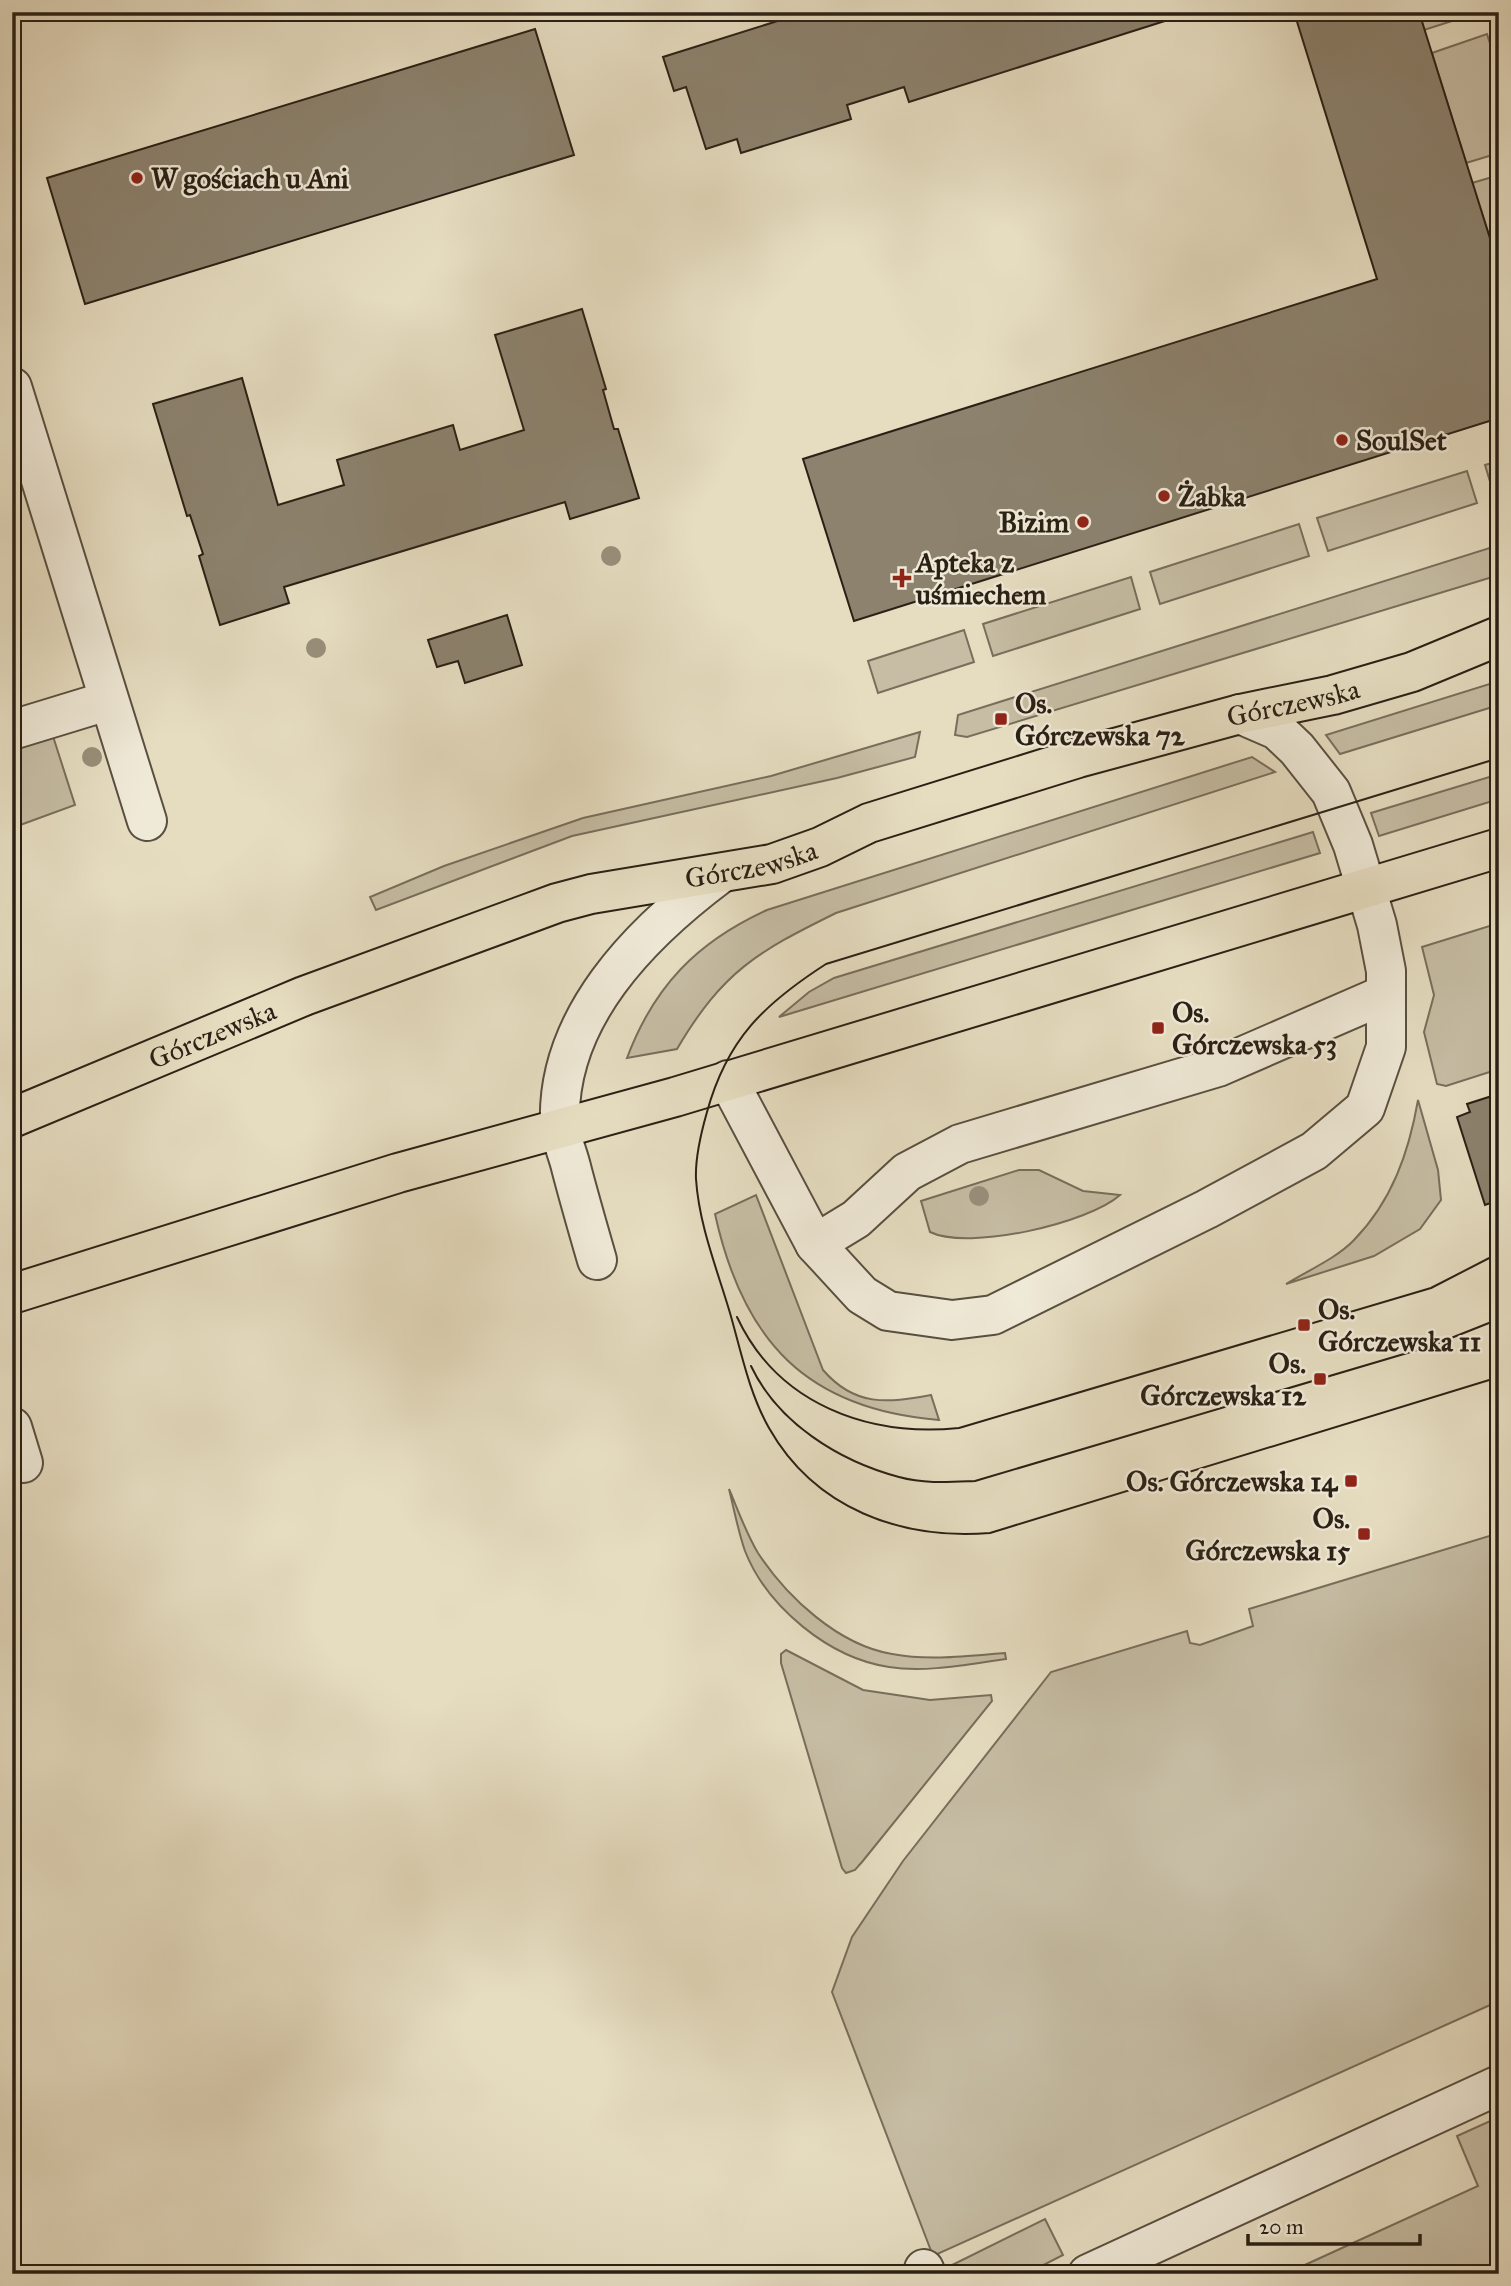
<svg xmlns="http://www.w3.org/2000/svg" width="1511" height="2286" viewBox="0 0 1511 2286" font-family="'IM FELL Great Primer',serif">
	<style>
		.green { fill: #c6bda4; stroke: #786e5c; stroke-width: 2 }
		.building { fill: #8c826e; stroke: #2a2015; stroke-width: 2 }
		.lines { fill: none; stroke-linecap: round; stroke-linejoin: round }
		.minor-casing { stroke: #594f40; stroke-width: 42 }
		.major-casing { stroke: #2a2015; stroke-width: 42 }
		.minor { stroke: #efe9d7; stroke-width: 38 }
		.major { stroke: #e6ddc1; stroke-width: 38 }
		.tram { stroke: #2a2015; stroke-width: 2 }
		.tree { fill: #988f7a }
		.poi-dot { fill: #8f2418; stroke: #efe9d7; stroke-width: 2.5 }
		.labels { text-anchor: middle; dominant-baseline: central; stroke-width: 5; stroke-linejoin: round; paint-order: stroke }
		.poi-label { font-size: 28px; font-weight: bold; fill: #2a2015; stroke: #efe9d7; text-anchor: start }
		.street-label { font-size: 28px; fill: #2a2015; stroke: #efe9d7 }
	</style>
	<rect width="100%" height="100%" fill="#e6ddc1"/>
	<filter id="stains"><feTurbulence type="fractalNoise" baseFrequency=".00286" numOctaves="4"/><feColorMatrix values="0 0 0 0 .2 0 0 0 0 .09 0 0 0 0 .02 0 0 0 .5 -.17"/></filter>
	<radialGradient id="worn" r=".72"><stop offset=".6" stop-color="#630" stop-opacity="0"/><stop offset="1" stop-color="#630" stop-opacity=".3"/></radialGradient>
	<g class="green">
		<path d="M 1419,12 L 1480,12 L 1424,30 Z"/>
		<path d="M 1487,34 L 1499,72 L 1499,153 L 1466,163 L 1432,53 Z"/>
		<path d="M 1499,175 L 1499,267 L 1472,183 Z"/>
		<path d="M 1499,461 L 1499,496 L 1495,498 L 1485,465 Z"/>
		<path d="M 1467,471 L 1477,503 L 1328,551 L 1317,518 Z"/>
		<path d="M 1299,524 L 1309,556 L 1160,604 L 1150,572 Z"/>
		<path d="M 1499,545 L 1499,575 L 967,737 L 955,735 L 958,715 Z"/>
		<path d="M 1131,577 L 1140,609 L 993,656 L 983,624 Z"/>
		<path d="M 964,630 L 974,662 L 878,693 L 868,661 Z"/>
		<path d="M 1499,681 L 1499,705 L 1340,754 L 1326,735 Z"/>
		<path d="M 51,730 L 75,805 L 12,828 L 12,743 Z"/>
		<path d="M 920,732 L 915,757 L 837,778 L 572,836 L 376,910 L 370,897 L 444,866 L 583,818 L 771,776 Z"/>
		<path d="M 1252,757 L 1275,772 L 836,913 C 757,952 723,971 677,1049 L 627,1058 C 654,986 697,942 767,910 Z"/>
		<path d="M 1499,774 L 1499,799 L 1379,836 L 1371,813 Z"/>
		<path d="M 1313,832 L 1320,853 L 779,1017 L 809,992 L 834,978 Z"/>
		<path d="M 1499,923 L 1499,1069 L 1446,1086 L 1437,1084 L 1424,1032 L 1434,995 L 1422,947 Z"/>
		<path d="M 1418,1100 L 1438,1170 L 1441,1200 L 1420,1229 L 1374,1256 L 1286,1284 C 1307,1271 1337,1258 1354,1240 C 1392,1201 1409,1152 1418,1100 Z"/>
		<path d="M 1019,1170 L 1039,1170 L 1083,1191 L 1120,1195 C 1089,1223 969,1251 930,1232 L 921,1201 Z"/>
		<path d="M 756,1195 L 823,1370 C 855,1407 887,1403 931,1395 L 939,1420 C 806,1409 743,1341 715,1214 Z"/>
		<path d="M 729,1489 C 738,1510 746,1533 758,1553 C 787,1597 838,1645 892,1654 C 929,1661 968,1656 1005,1653 L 1006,1659 C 969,1664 926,1673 889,1667 C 829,1658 767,1607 745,1551 C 738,1531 734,1509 729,1489 Z"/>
		<path d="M 1499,1533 L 1499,2001 L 933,2256 L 832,1992 L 852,1937 L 903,1861 L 1051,1672 L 1187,1631 L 1190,1643 L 1200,1645 L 1253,1626 L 1249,1609 Z"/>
		<path d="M 786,1650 L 863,1690 L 930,1700 L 991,1695 L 992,1701 L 862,1862 L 855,1870 L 846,1873 L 842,1868 L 781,1663 L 781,1654 Z"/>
		<path d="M 1499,2117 L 1499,2274 L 1285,2274 L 1478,2186 L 1457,2136 Z"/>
		<path d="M 1045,2219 L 1063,2255 L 1026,2274 L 934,2274 Z"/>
	</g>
	<g class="building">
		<path d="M 806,12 L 1187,12 L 1187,14 L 909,102 L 904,87 L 847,105 L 851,119 L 741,153 L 737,139 L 706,149 L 686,87 L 674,91 L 663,57 Z"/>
		<path d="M 1294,12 L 1419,12 L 1499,267 L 1499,418 L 854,621 L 803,459 L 1377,279 Z"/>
		<path d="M 535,29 L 574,155 L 85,304 L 47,178 Z"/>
		<path d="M 582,309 L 606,389 L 603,390 L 614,429 L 618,429 L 639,498 L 570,519 L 565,502 L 284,587 L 289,603 L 220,625 L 199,556 L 203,554 L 190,515 L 187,516 L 153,404 L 242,378 L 278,505 L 344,485 L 337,460 L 453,425 L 460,450 L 524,430 L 495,335 Z"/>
		<path d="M 507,615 L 522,665 L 465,683 L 458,661 L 437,667 L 428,640 Z"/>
		<path d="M 1496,1079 L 1499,1088 L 1499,1200 L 1485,1205 L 1457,1117 L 1470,1112 L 1467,1104 L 1495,1095 L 1491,1080 Z"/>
	</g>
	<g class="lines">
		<g class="minor-casing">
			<g id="minor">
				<path d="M 12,387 L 147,821"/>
				<path d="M 12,730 L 107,701"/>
				<path d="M 728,1080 L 815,1244 L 856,1219 L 907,1172 L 960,1144 L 1218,1067 L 1386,994"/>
				<path d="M 815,1244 L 862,1295 L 888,1311 L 952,1320 L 993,1315 L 1207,1209 L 1314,1151 L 1365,1108 L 1386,1047 L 1386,971 L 1377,925 L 1353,845 L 1331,792 L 1297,749 L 1277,730 L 1240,714"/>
				<path d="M 597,1260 C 588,1229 579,1198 571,1167 C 568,1154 561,1139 560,1126 C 555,1018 641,933 720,874"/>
				<path d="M 12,1427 L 23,1463"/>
				<path d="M 924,2269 L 926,2274"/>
				<path d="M 1088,2274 L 1499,2085"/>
			</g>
		</g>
		<g class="major-casing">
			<g id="major">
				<path id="s1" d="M 12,1118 L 304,996 L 557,903 L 591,894 L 772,864 L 820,847 L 869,823 L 1078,758 L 1240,714 L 1333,695 L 1412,672 L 1499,636"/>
				<path d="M 12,1294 L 398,1173 L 675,1097 L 1499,848"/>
			</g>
		</g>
		<use href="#minor" class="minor"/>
		<use href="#major" class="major"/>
		<g class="tram">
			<path d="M 1499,758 L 826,964 C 764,1004 727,1039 707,1112 C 701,1133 695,1157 696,1179 C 699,1225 717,1269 730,1313 C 741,1351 749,1393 769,1428 C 815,1509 901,1540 990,1533 L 1499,1377"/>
			<path d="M 737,1317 C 778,1405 869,1437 959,1428 L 1431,1288 L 1499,1253"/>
			<path d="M 751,1366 C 778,1423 839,1461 899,1477 C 924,1484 950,1482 975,1481 L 1431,1346 L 1499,1319"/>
		</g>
	</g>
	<g class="tree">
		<circle cx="611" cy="556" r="10"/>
		<circle cx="316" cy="648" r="10"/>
		<circle cx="92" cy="757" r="10"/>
		<circle cx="979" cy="1196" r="10"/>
	</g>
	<g class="poi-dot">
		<circle cx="137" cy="178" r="7"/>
		<circle cx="1342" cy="440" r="7"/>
		<circle cx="1164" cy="496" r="7"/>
		<circle cx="1083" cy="522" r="7"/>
		<path d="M898.5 567.5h7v7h7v7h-7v7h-7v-7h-7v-7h7z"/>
		<rect x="994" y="712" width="14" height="14" rx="3.5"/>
		<rect x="1151" y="1021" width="14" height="14" rx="3.5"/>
		<rect x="1297" y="1318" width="14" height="14" rx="3.5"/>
		<rect x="1313" y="1372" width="14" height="14" rx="3.5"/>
		<rect x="1344" y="1474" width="14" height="14" rx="3.5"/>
		<rect x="1357" y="1527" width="14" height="14" rx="3.5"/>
	</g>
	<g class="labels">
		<g class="poi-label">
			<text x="151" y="178">W gościach u Ani</text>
			<text x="1356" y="440">SoulSet</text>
			<text x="1178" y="496">Żabka</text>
			<text x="1069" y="522" text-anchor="end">Bizim</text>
			<text x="916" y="562">Apteka z<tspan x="916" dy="32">uśmiechem</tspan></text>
			<text x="1015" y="703">Os.<tspan x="1015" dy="32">Górczewska 72</tspan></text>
			<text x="1172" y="1012">Os.<tspan x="1172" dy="32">Górczewska 53</tspan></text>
			<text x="1318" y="1309">Os.<tspan x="1318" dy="32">Górczewska 11</tspan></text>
			<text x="1306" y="1363" text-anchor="end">Os.<tspan x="1306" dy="32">Górczewska 12</tspan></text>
			<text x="1337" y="1481" text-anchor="end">Os. Górczewska 14</text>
			<text x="1350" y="1518" text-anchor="end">Os.<tspan x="1350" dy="32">Górczewska 15</tspan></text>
		</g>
		<g class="street-label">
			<text stroke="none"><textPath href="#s1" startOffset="1351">Górczewska</textPath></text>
			<text stroke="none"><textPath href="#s1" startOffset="784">Górczewska</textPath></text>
			<text stroke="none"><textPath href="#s1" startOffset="217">Górczewska</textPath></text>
		</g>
	</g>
	<rect width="1511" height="2286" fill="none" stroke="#e6ddc1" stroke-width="42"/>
	<rect x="14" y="14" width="1483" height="2258" fill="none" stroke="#2a2015" stroke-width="3.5"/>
	<rect x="21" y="21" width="1469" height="2244" fill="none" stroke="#2a2015" stroke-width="2"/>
	<path d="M1248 2234v10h172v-10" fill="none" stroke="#2a2015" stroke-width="3.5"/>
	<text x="1259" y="2234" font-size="21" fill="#2a2015" stroke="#efe9d7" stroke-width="5" paint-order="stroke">20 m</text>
	<rect width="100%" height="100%" filter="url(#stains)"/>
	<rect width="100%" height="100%" fill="url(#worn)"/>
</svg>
